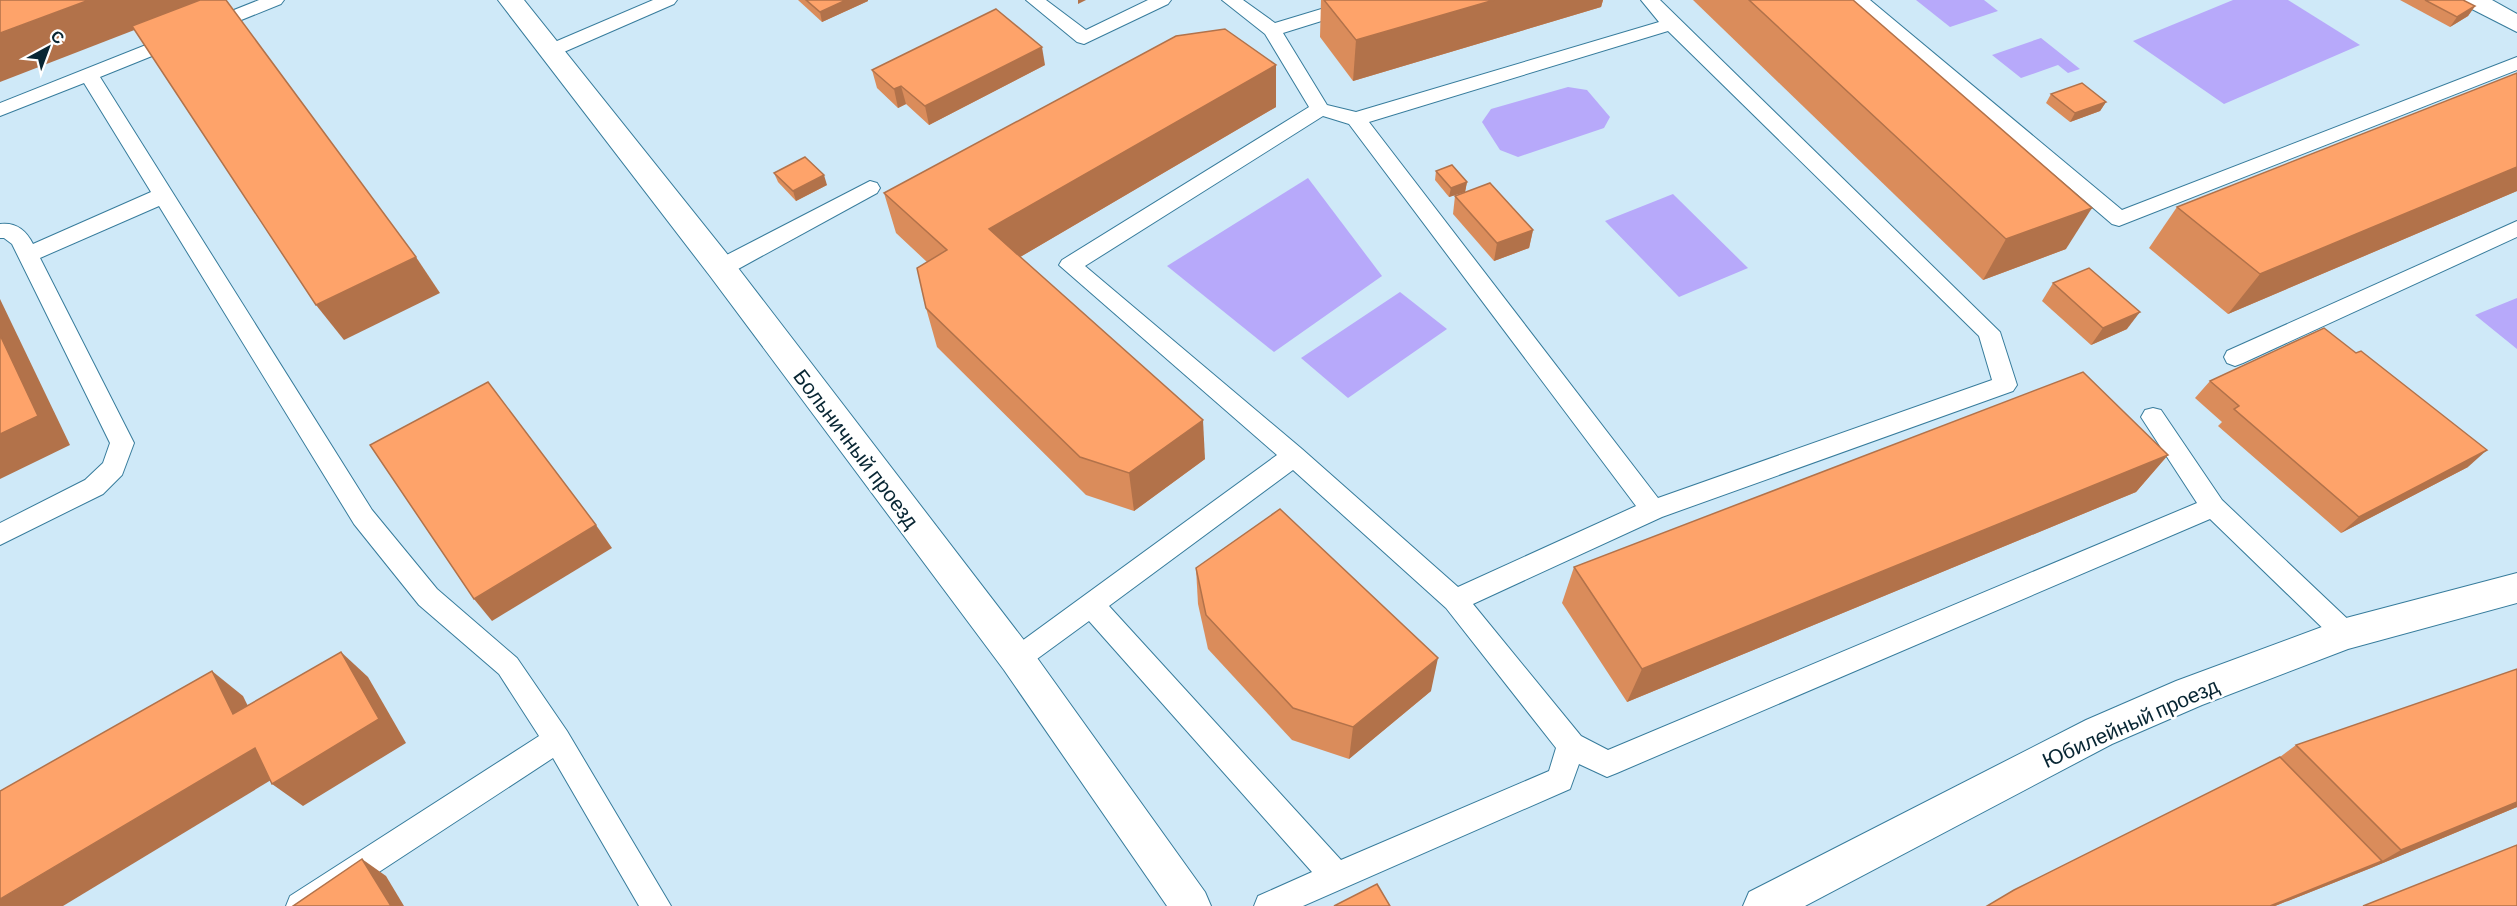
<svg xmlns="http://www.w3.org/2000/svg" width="2517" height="906" viewBox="0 0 2517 906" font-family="Barlow,sans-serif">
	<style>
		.green { fill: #b7a9fa }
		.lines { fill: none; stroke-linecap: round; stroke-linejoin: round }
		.lane-casing { stroke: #377c9c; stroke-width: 2 }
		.street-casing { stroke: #377c9c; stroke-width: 2 }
		.secondary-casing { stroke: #377c9c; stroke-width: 2 }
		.lane { fill: #fff; fill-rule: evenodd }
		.street { fill: #fff; fill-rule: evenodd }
		.secondary { fill: #fff; fill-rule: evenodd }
		.wall { fill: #da8c5b }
		.shaded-wall { fill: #b2724a }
		.building { fill: #fea36a; stroke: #b2724a; stroke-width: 1.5 }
		.labels { text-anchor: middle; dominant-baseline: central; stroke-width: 5; stroke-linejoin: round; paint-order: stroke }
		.street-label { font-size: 21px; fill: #082633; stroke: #fff }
	</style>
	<rect width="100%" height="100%" fill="#cfe9f8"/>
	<g class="green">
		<path d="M 1916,0 L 1984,0 L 1998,11 L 1950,27 Z"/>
		<path d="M 2233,0 L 2288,0 L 2360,45 L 2224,104 L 2133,41 Z"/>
		<path d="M 2041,38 L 2080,69 L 2068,73 L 2058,65 L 2021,78 L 1992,55 Z"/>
		<path d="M 1568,87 L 1587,90 L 1610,117 L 1604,128 L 1518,157 L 1500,150 L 1482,122 L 1491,109 Z"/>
		<path d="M 1308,178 L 1382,276 L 1274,352 L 1167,266 Z"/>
		<path d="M 1673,194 L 1748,268 L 1679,297 L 1605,221 Z"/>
		<path d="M 1400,292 L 1447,329 L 1348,398 L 1301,358 Z"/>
		<path d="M 2517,298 L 2517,349 L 2475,315 Z"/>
	</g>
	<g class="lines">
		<g class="lane-casing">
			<g id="lane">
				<path d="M 259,0 L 284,0 L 281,4 L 100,77 L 372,510 L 437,589 L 517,658 L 567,731 L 671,906 L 639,906 L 553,758 L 327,906 L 286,906 L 290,896 L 539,736 L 499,674 L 419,605 L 354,524 L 159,206 L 40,258 L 134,443 L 122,475 L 103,494 L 0,545 L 0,523 L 85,480 L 103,463 L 110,443 L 12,244 L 4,238 L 0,238 L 0,224 C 16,222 26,230 33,244 L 151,192 L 84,83 L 0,116 L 0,103 Z"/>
				<path d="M 653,0 L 677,0 L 674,4 L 557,55 L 543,55 L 541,51 L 543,47 Z"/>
				<path d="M 1026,0 L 1046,0 L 1086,30 L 1148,0 L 1171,0 L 1168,4 L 1084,44 L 1077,42 Z"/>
				<path d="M 1222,0 L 1243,0 L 1275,23 L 1351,0 L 1379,0 L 1376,4 L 1283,33 L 1327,105 L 1356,112 L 1659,22 L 1641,0 L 1660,0 L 2000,332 L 2017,385 L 2013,391 L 1662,517 L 1473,604 L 1581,736 L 1608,750 L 2197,503 L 2141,417 L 2145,410 L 2153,408 L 2161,410 L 2222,500 L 2355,626 L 2359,634 L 2355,642 L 2346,646 L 2337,642 L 2210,519 L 1617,773 L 1607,777 L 1579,764 L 1570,789 L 1303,906 L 1254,906 L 1258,896 L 1312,872 L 1089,621 L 1026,667 L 1017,671 L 1008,667 L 1004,659 L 1008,651 L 1277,455 L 1059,265 L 1062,260 L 1309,107 L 1265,34 ZM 1668,31 L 1979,336 L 1992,380 L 1658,498 L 1369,122 ZM 1323,116 L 1349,124 L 1636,506 L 1458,587 L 1302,449 L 1085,266 ZM 1293,470 L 1446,608 L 1556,748 L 1549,771 L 1341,860 L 1109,606 Z"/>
				<path d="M 1850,0 L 1870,0 L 2122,210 L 2517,57 L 2517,70 L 2119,226 L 2112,224 Z"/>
				<path d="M 870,181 L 877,183 L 880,188 L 877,193 L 729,274 L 721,276 L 713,274 L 710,268 L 713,262 Z"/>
				<path d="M 2517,221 L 2517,237 L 2243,363 L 2235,366 L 2227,363 L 2224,357 L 2227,351 Z"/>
			</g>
		</g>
		<g class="street-casing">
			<g id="street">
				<path d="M 498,0 L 524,0 L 732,260 L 1030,648 L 1205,892 L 1211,906 L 1167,906 L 1004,670 L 710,276 Z"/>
				<path d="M 2460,0 L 2492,0 L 2517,14 L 2517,32 L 2464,5 Z"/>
			</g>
		</g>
		<g class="secondary-casing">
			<path id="secondary" d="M 2517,573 L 2517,603 L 2348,649 L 2202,705 L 2112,744 L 1805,906 L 1743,906 L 1749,892 L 2086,720 L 2176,681 L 2346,618 Z"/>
		</g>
		<use href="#lane" class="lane"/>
		<use href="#street" class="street"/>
		<use href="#secondary" class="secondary"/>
	</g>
	<g class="wall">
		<path d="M 798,0 L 868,0 L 868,1 L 822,22 Z"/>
		<path d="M 1321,0 L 1603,0 L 1601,7 L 1353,81 L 1320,37 Z"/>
		<path d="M 1693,0 L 1853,0 L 2066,249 L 1983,280 Z"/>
		<path d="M 2400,0 L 2463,0 L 2475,6 L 2468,16 L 2450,27 Z"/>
		<path d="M 1045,65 L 929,125 L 906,104 L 898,108 L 877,88 L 872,70 Z"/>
		<path d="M 1276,65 L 1276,107 L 1020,257 L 1205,459 L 1134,511 L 1086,495 L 937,347 L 926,308 L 927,262 L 896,233 L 884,193 Z"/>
		<path d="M 2517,73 L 2517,191 L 2228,314 L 2149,248 L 2177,207 Z"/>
		<path d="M 2051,94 L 2106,102 L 2100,111 L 2070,122 L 2046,103 Z"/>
		<path d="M 1436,171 L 1467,182 L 1465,192 L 1449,197 L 1435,180 Z"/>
		<path d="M 774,173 L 827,185 L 796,201 L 778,182 Z"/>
		<path d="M 1455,196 L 1533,230 L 1529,248 L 1494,261 L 1453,214 Z"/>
		<path d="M 2053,283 L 2127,329 L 2091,345 L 2042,301 Z"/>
		<path d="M 2210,381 L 2468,467 L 2341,533 L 2218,426 L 2222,422 L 2195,398 Z"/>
		<path d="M 2168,455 L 2136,492 L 1627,702 L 1562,603 L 1574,567 Z"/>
		<path d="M 1196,568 L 1431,691 L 1349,759 L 1292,740 L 1208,649 L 1198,604 Z"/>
		<path d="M 2296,745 L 2517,807 L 2371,868 L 2275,906 L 1987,906 L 2280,757 Z"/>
	</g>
	<g class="shaded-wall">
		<path d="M 89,0 L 212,0 L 0,82 L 0,33 Z"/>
		<path d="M 846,0 L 868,0 L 868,1 L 822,22 L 820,12 Z"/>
		<path d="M 1078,0 L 1086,0 L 1078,4 Z"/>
		<path d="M 1494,0 L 1603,0 L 1601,7 L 1353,81 L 1356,40 Z"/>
		<path d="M 2475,6 L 2468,16 L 2450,27 L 2457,17 Z"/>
		<path d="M 1042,47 L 1045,65 L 929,125 L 925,106 Z"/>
		<path d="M 1276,65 L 1276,107 L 998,270 L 989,229 Z"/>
		<path d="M 901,86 L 906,104 L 898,108 L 894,89 Z"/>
		<path d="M 2106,102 L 2100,111 L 2070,122 L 2075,113 Z"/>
		<path d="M 2517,167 L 2517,191 L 2228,314 L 2260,274 Z"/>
		<path d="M 824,175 L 827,185 L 796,201 L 793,191 Z"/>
		<path d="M 1467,182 L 1465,192 L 1449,197 L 1451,188 Z"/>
		<path d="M 2092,208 L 2066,249 L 1983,280 L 2006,239 Z"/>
		<path d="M 1533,230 L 1529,248 L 1494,261 L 1497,243 Z"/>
		<path d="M 416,257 L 440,293 L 344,340 L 316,305 Z"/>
		<path d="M 0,299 L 70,445 L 0,479 Z"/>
		<path d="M 2140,312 L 2127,329 L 2091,345 L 2103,328 Z"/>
		<path d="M 1203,420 L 1205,459 L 1134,511 L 1129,473 Z"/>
		<path d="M 2487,450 L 2468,467 L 2341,533 L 2359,517 Z"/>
		<path d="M 2168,455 L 2136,492 L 1627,702 L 1642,669 Z"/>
		<path d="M 596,525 L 612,548 L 492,621 L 474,599 Z"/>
		<path d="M 341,652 L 368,677 L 406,743 L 303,806 L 272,784 Z"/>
		<path d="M 1438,658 L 1431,691 L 1349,759 L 1353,727 Z"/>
		<path d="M 212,671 L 243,696 L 264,739 L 233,714 Z"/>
		<path d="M 255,748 L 286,771 L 63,906 L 0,906 L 0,899 Z"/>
		<path d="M 2517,802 L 2517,807 L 2371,868 L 2275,906 L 2270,906 L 2382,861 L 2401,850 Z"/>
		<path d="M 362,859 L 386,876 L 404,906 L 391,906 Z"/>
	</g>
	<g class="building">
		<path d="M 0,0 L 89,0 L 0,33 Z"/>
		<path d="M 200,0 L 226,0 L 416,257 L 316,305 L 132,26 Z"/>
		<path d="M 806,0 L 846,0 L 820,12 Z"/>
		<path d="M 1324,0 L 1494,0 L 1356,40 Z"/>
		<path d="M 1749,0 L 1853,0 L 2092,208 L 2006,239 Z"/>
		<path d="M 2425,0 L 2463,0 L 2475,6 L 2457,17 Z"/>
		<path d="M 996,9 L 1042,47 L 925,106 L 901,86 L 894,89 L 872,70 Z"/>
		<path d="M 1225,29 L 1276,65 L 989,229 L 1203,420 L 1129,473 L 1080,457 L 926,308 L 917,268 L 947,250 L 884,193 L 1176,36 Z"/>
		<path d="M 2517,73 L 2517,167 L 2260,274 L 2177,207 Z"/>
		<path d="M 2082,83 L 2106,102 L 2075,113 L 2051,94 Z"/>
		<path d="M 805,157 L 824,175 L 793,191 L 774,173 Z"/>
		<path d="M 1452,165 L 1467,182 L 1451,188 L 1436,171 Z"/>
		<path d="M 1490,183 L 1533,230 L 1497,243 L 1455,196 Z"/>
		<path d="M 2089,268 L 2140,312 L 2103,328 L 2053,283 Z"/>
		<path d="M 2324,328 L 2356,353 L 2361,351 L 2487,450 L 2359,517 L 2234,409 L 2239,406 L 2210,381 Z"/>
		<path d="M 0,335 L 38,416 L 0,434 Z"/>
		<path d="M 2083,372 L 2168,455 L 1642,669 L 1574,567 Z"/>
		<path d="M 488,382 L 596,525 L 474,599 L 370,445 Z"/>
		<path d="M 1280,509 L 1438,658 L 1353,727 L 1293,708 L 1206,615 L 1196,568 Z"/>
		<path d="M 341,652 L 379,719 L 272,784 L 255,748 L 0,899 L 0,791 L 212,671 L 233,714 Z"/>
		<path d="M 2517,669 L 2517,802 L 2401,850 L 2296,745 Z"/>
		<path d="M 2280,757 L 2382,861 L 2270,906 L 1987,906 L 2014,890 Z"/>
		<path d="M 2517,845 L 2517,906 L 2363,906 Z"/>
		<path d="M 362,859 L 391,906 L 293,906 Z"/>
		<path d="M 1377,884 L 1390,906 L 1334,906 Z"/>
	</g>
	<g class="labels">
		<g class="street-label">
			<text transform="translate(857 448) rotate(53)">Больничный проезд</text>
			<text transform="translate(2130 722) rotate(-24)">Юбилейный проезд</text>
		</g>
	</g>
	<g transform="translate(48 48) rotate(41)" stroke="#ffffff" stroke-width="4.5" paint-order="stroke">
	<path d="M0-4.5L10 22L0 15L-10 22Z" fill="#082633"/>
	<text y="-9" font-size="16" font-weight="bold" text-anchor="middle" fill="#082633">С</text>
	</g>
</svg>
